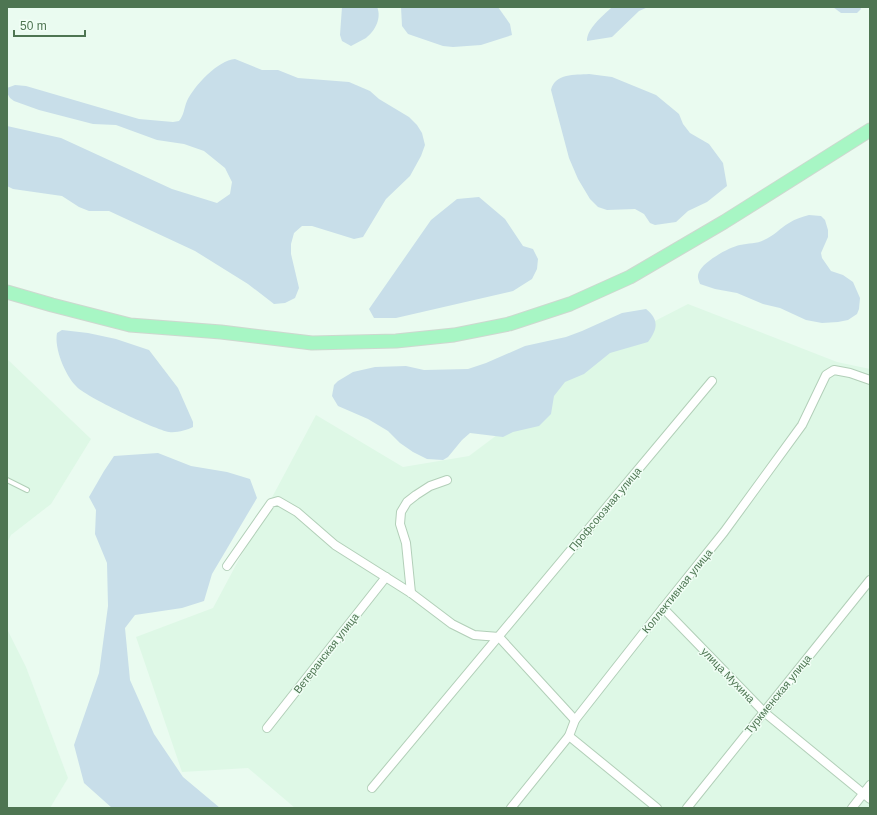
<svg xmlns="http://www.w3.org/2000/svg" width="877" height="815" viewBox="0 0 877 815" font-family="Arial,sans-serif">
	<style>
		.residential { fill: #def8e6 }
		.green { fill: #c8dee9 }
		.lines { fill: none; stroke-linecap: round; stroke-linejoin: round }
		.lane-casing { stroke: #b2cfb8; stroke-width: 6 }
		.street-casing { stroke: #b2cfb8; stroke-width: 10 }
		.primary-casing { stroke: #cdd8cf; stroke-width: 15 }
		.lane { stroke: #fff; stroke-width: 4 }
		.street { stroke: #fff; stroke-width: 8 }
		.primary { stroke: #a7f6c4; stroke-width: 13 }
		.labels { text-anchor: middle; dominant-baseline: central; stroke-width: 3; stroke-linejoin: round; paint-order: stroke }
		.street-label { font-size: 11px; fill: #4e7552; stroke: #f0fef5 }
	</style>
	<rect width="100%" height="100%" fill="#eafbf0"/>
	<g class="residential">
		<path d="M 688,304 L 837,362 L 870,369 L 870,808 L 295,808 L 248,768 L 182,772 L 136,637 L 213,608 L 316,415 L 403,467 L 469,456 L 501,432 L 579,360 Z"/>
		<path d="M 7,359 L 91,439 L 51,504 L 11,535 L 7,543 Z"/>
		<path d="M 7,629 L 26,667 L 68,778 L 50,808 L 7,808 Z"/>
	</g>
	<g class="green">
		<path d="M 342,7 L 377,7 C 382,18 375,31 366,38 C 361,41 356,43 351,46 L 342,41 L 340,35 Z"/>
		<path d="M 401,7 L 498,7 L 510,24 L 512,35 L 481,45 L 453,47 L 443,46 L 408,34 L 402,26 Z"/>
		<path d="M 612,7 L 648,7 L 639,11 L 612,37 L 587,41 C 587,28 603,16 612,7 Z"/>
		<path d="M 833,7 L 860,7 L 861,9 L 857,13 L 841,13 Z"/>
		<path d="M 235,59 L 262,70 L 278,70 L 298,78 L 349,82 L 370,91 L 379,99 L 409,117 L 417,125 L 422,133 L 425,145 L 421,156 L 410,176 L 386,199 L 363,237 L 354,239 L 312,226 L 302,226 L 294,233 L 291,244 L 291,254 L 299,288 L 295,298 L 285,303 L 274,304 L 248,284 L 195,251 L 109,211 L 89,211 L 79,207 L 62,196 L 13,189 L 7,186 L 7,126 L 61,138 L 172,189 L 217,203 L 230,194 L 232,182 L 225,168 L 204,151 L 184,144 L 157,140 L 116,125 L 93,124 L 39,110 L 14,101 L 10,98 L 7,93 L 7,88 L 15,85 L 26,86 L 139,119 L 173,122 L 179,121 C 184,115 184,108 187,101 C 194,86 218,60 235,59 Z"/>
		<path d="M 589,74 L 612,77 L 656,95 L 679,114 L 683,124 L 690,133 L 709,144 L 723,163 L 727,186 L 707,202 L 688,211 L 676,222 L 655,225 L 650,223 L 644,214 L 635,209 L 607,210 L 598,207 L 590,199 L 578,179 L 569,158 L 551,90 C 555,73 575,75 589,74 Z"/>
		<path d="M 479,197 L 505,219 L 523,246 L 533,249 L 538,259 L 537,269 L 532,279 L 513,291 L 396,318 L 374,318 L 369,309 L 431,220 L 457,199 Z"/>
		<path d="M 809,215 L 821,216 L 825,220 L 828,230 L 828,237 L 821,253 L 822,258 L 831,271 L 843,275 L 853,282 L 860,298 L 859,309 L 857,314 L 848,320 L 838,322 L 822,323 L 806,320 L 780,308 L 763,304 L 737,293 L 715,289 L 700,284 C 698,279 697,276 699,272 C 703,262 729,247 740,245 C 748,243 757,244 764,240 C 774,236 780,228 789,223 C 795,219 802,217 809,215 Z"/>
		<path d="M 646,309 C 660,320 657,330 648,342 L 610,353 L 584,374 L 565,382 L 554,396 L 551,414 L 539,426 L 513,432 L 503,437 L 470,433 L 462,440 L 448,457 L 443,460 L 427,459 L 413,452 L 400,443 L 388,431 L 368,419 L 338,406 L 332,396 L 334,385 L 338,381 L 353,372 L 375,367 L 406,366 L 424,370 L 468,369 L 486,363 L 525,346 L 566,337 L 582,331 L 622,313 Z"/>
		<path d="M 62,330 L 88,333 L 116,339 L 149,350 L 178,388 L 193,422 L 193,427 C 187,430 177,433 169,432 C 156,430 84,396 76,386 C 65,375 54,348 57,333 Z"/>
		<path d="M 158,453 L 191,466 L 227,472 L 250,479 L 257,498 L 212,574 L 204,601 L 182,608 L 135,615 L 125,628 L 130,680 L 154,734 L 183,777 L 220,808 L 112,808 L 84,783 L 74,745 L 99,673 L 108,606 L 107,563 L 95,534 L 96,510 L 89,497 L 104,471 L 114,456 Z"/>
	</g>
	<g class="lines">
		<g class="lane-casing">
			<path id="lane" d="M 7,480 L 27,490"/>
		</g>
		<g class="street-casing">
			<g id="street">
				<path d="M 227,566 L 271,503 L 278,501 L 297,512 L 335,545 L 411,593 L 452,624 L 474,635 L 499,637 L 575,720"/>
				<path d="M 411,593 L 406,543 L 400,524 L 401,512 L 407,502 L 416,495 L 430,486 L 447,480"/>
				<path d="M 663,608 L 764,712 L 870,799"/>
				<path d="M 267,728 L 386,577"/>
				<path d="M 569,736 L 657,808"/>
				<path d="M 372,788 L 712,381"/>
				<path d="M 511,808 L 569,736 L 575,720 L 663,608 L 724,532 L 802,425 L 826,375 L 834,370 L 850,373 L 870,380"/>
				<path d="M 687,808 L 870,580"/>
				<path d="M 852,808 L 870,785"/>
			</g>
		</g>
		<g class="primary-casing">
			<path id="primary" d="M 7,292 L 52,305 L 130,325 L 221,332 L 312,343 L 396,341 L 454,335 L 509,324 L 570,304 L 630,277 L 724,222 L 870,130"/>
		</g>
		<use href="#lane" class="lane"/>
		<use href="#street" class="street"/>
		<use href="#primary" class="primary"/>
	</g>
	<g class="labels">
		<g class="street-label">
			<text transform="translate(605 509) rotate(-50)">Профсоюзная улица</text>
			<text transform="translate(677 591) rotate(-51)">Коллективная улица</text>
			<text transform="translate(326 653) rotate(-52)">Ветеранская улица</text>
			<text transform="translate(728 675) rotate(46)">улица Мухина</text>
			<text transform="translate(778 694) rotate(-51)">Туркменская улица</text>
		</g>
	</g>
	<rect width="877" height="815" fill="none" stroke="#4e7552" stroke-width="16"/>
	<path d="M14 30v6h71v-6" fill="none" stroke="#4e7552" stroke-width="2"/>
	<text x="20" y="30" font-size="12" fill="#4e7552" stroke="#f0fef5" stroke-width="3" paint-order="stroke">50 m</text>
</svg>
